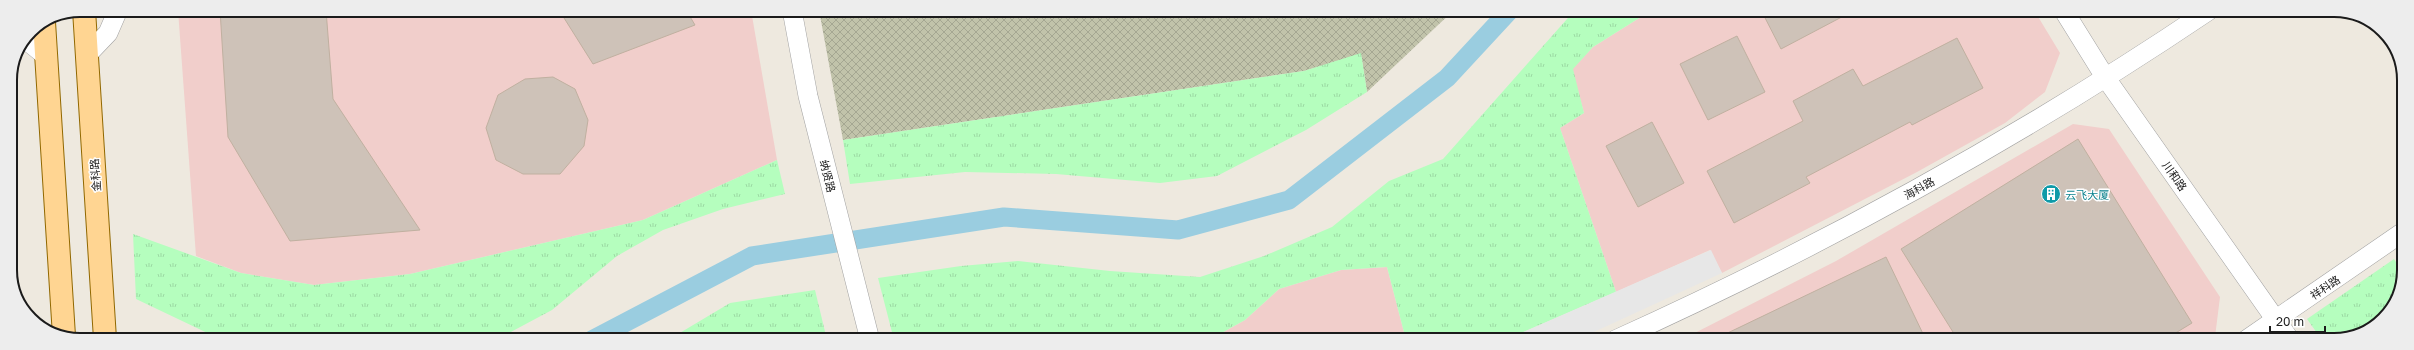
<svg xmlns="http://www.w3.org/2000/svg" width="2414" height="350" viewBox="0 0 2414 350" font-family="'Golos Text','Noto Sans SC',sans-serif">
	<style>
		.commercial { fill: #f1cecb }
		.construction { fill: url(#construction-cross-hatch) }
		.park { fill: url(#park-tufts) }
		.parking { fill: #e7e7e7 }
		.lines { fill: none; stroke-linecap: round; stroke-linejoin: round }
		.canal { stroke: #9acde0; stroke-width: 19 }
		.building { fill: #cec2b8; stroke: #c0b0a0 }
		.street-casing { stroke: #a2a2a2; stroke-width: 20 }
		.primary-casing { stroke: #916800; stroke-width: 24 }
		.street { stroke: #fff; stroke-width: 19 }
		.primary { stroke: #ffd592; stroke-width: 22 }
		.labels { text-anchor: middle; dominant-baseline: central; stroke-width: 3; stroke-linejoin: round; paint-order: stroke }
		.street-label { font-size: 11px; fill: #1b1b1b; stroke: #fff }
		.culture-label { font-size: 11px; fill: #0d838f; stroke: #fff; text-anchor: start }
		.rim { fill: none; stroke: #1b1b1b; stroke-width: 2 }
	</style>
	<defs>
		<pattern id="construction-cross-hatch" width="8" height="8" patternUnits="userSpaceOnUse"><rect width="8" height="8" fill="#c1c3aa"/><path d="M0 0l8 8M0 8l8-8" fill="none" stroke="#a5a792"/></pattern>
		<pattern id="park-tufts" width="24" height="20" patternUnits="userSpaceOnUse"><rect width="24" height="20" fill="#b5febe"/><path d="M3 7l-1-3M5 7V3M7 7l1-3M15 17l-1-3M17 17v-4M19 17l1-3" fill="none" stroke="#9bd9a3"/></pattern>
	</defs>
	<rect width="100%" height="100%" fill="#eee9df"/>
	<g class="commercial">
		<path d="M 178,10 L 751,10 L 777,160 L 643,220 L 410,274 L 314,285 L 241,273 L 196,256 Z"/>
		<path d="M 1652,10 L 2034,10 L 2060,53 L 2045,92 L 2005,123 L 1917,172 L 1722,273 L 1710,250 L 1616,292 L 1560,128 L 1584,113 L 1572,69 L 1593,47 Z"/>
		<path d="M 2073,124 L 2109,129 L 2220,297 L 2215,337 L 2209,340 L 1681,340 L 1836,261 Z"/>
		<path d="M 1387,267 L 1406,340 L 1209,340 L 1245,320 L 1279,289 L 1341,270 Z"/>
	</g>
	<path class="construction" d="M 819,10 L 1454,10 L 1367,92 L 1361,54 L 1304,71 L 843,140 Z"/>
	<g class="park">
		<path d="M 1575,10 L 1652,10 L 1593,47 L 1573,69 L 1584,113 L 1560,128 L 1616,292 L 1505,340 L 1406,340 L 1387,267 L 1341,270 L 1279,289 L 1245,320 L 1209,340 L 1038,340 L 999,337 L 994,340 L 894,340 L 878,278 L 961,266 L 1018,261 L 1110,271 L 1200,277 L 1264,256 L 1332,227 L 1389,181 L 1443,159 Z"/>
		<path d="M 1361,53 L 1367,92 L 1306,130 L 1217,176 L 1160,183 L 1056,174 L 965,172 L 850,184 L 843,140 L 1304,71 Z"/>
		<path d="M 777,160 L 785,194 L 723,209 L 663,230 L 617,256 L 552,310 L 496,340 L 220,339 L 136,299 L 133,234 L 241,273 L 314,285 L 410,274 L 643,220 Z"/>
		<path d="M 2394,259 L 2403,273 L 2403,279 L 2380,322 L 2334,340 L 2322,340 L 2307,319 Z"/>
		<path d="M 815,290 L 827,340 L 668,340 L 730,303 Z"/>
	</g>
	<path class="parking" d="M 1711,250 L 1722,273 L 1607,326 L 1576,340 L 1505,340 Z"/>
	<g class="lines">
		<path class="canal" d="M 592,340 L 752,256 L 1004,217 L 1178,230 L 1289,200 L 1447,78 L 1510,10"/>
	</g>
	<g class="building">
		<path d="M 220,10 L 326,10 L 333,99 L 420,230 L 290,241 L 228,137 Z"/>
		<path d="M 559,10 L 686,10 L 695,25 L 593,64 Z"/>
		<path d="M 1761,10 L 1855,10 L 1781,49 Z"/>
		<path d="M 1737,36 L 1765,92 L 1708,120 L 1680,64 Z"/>
		<path d="M 1957,38 L 1983,88 L 1912,125 L 1910,122 L 1806,177 L 1810,183 L 1734,223 L 1707,171 L 1803,121 L 1793,101 L 1853,69 L 1863,86 Z"/>
		<path d="M 553,77 L 575,89 L 588,120 L 584,146 L 560,174 L 523,174 L 496,160 L 486,128 L 498,95 L 525,79 Z"/>
		<path d="M 1652,122 L 1684,183 L 1638,207 L 1606,146 Z"/>
		<path d="M 2078,139 L 2192,323 L 2164,340 L 1958,340 L 1901,249 Z"/>
		<path d="M 1886,257 L 1926,340 L 1713,340 Z"/>
	</g>
	<g class="lines">
		<g class="street-casing">
			<g id="street">
				<path d="M 792,10 L 808,96 L 870,340"/>
				<path d="M 2064,11 L 2105,77 L 2290,340"/>
				<path d="M 25,39 L 46,56"/>
				<path d="M 87,55 L 108,33 L 118,10"/>
				<path d="M 1615,340 C 1821,247 2021,137 2208,11"/>
				<path d="M 2246,340 L 2403,232"/>
			</g>
		</g>
		<g class="primary-casing">
			<g id="primary">
				<path d="M 84,10 L 105,339"/>
				<path d="M 44,22 L 64,336"/>
			</g>
		</g>
		<use href="#street" class="street"/>
		<use href="#primary" class="primary"/>
	</g>
	<defs>
		<g id="building-disc" transform="scale(1)"><circle r="9.5" fill="#0f9aa8" stroke="#fff"/><path d="M-4-6H4V6H1V3H-1V6H-4ZM-2.5-4.3h1.7v1.8h-1.7ZM.8-4.3h1.7v1.8H.8ZM-2.5-1h1.7V.8h-1.7ZM.8-1h1.7V.8H.8Z" fill="#fff"/></g>
	</defs>
	<g fill-rule="evenodd">
		<use href="#building-disc" x="2051" y="194"/>
	</g>
	<g class="labels">
		<g class="street-label">
			<text transform="translate(95 175) rotate(-94)">金科路</text>
			<text transform="translate(828 176) rotate(76)">纳贤路</text>
			<text transform="translate(2175 176) rotate(55)">川和路</text>
			<text transform="translate(1919 188) rotate(-29)">海科路</text>
			<text transform="translate(2325 287) rotate(-34)">祥科路</text>
		</g>
		<g class="culture-label">
			<text x="2065" y="194">云飞大厦</text>
		</g>
	</g>
	<path d="M0 0H2414V350H0ZM80 17H2334A63 63 0 0 1 2397 80V270A63 63 0 0 1 2334 333H80A63 63 0 0 1 17 270V80A63 63 0 0 1 80 17Z" fill="#ededed" fill-rule="evenodd"/>
	<path class="rim" d="M80 17H2334A63 63 0 0 1 2397 80V270A63 63 0 0 1 2334 333H80A63 63 0 0 1 17 270V80A63 63 0 0 1 80 17Z"/>
	<path d="M2270 326v6h55v-6" fill="none" stroke="#1b1b1b" stroke-width="2"/>
	<text x="2276" y="326" font-size="12" fill="#1b1b1b" stroke="#ffffff" stroke-width="3" paint-order="stroke">20 m</text>
</svg>
